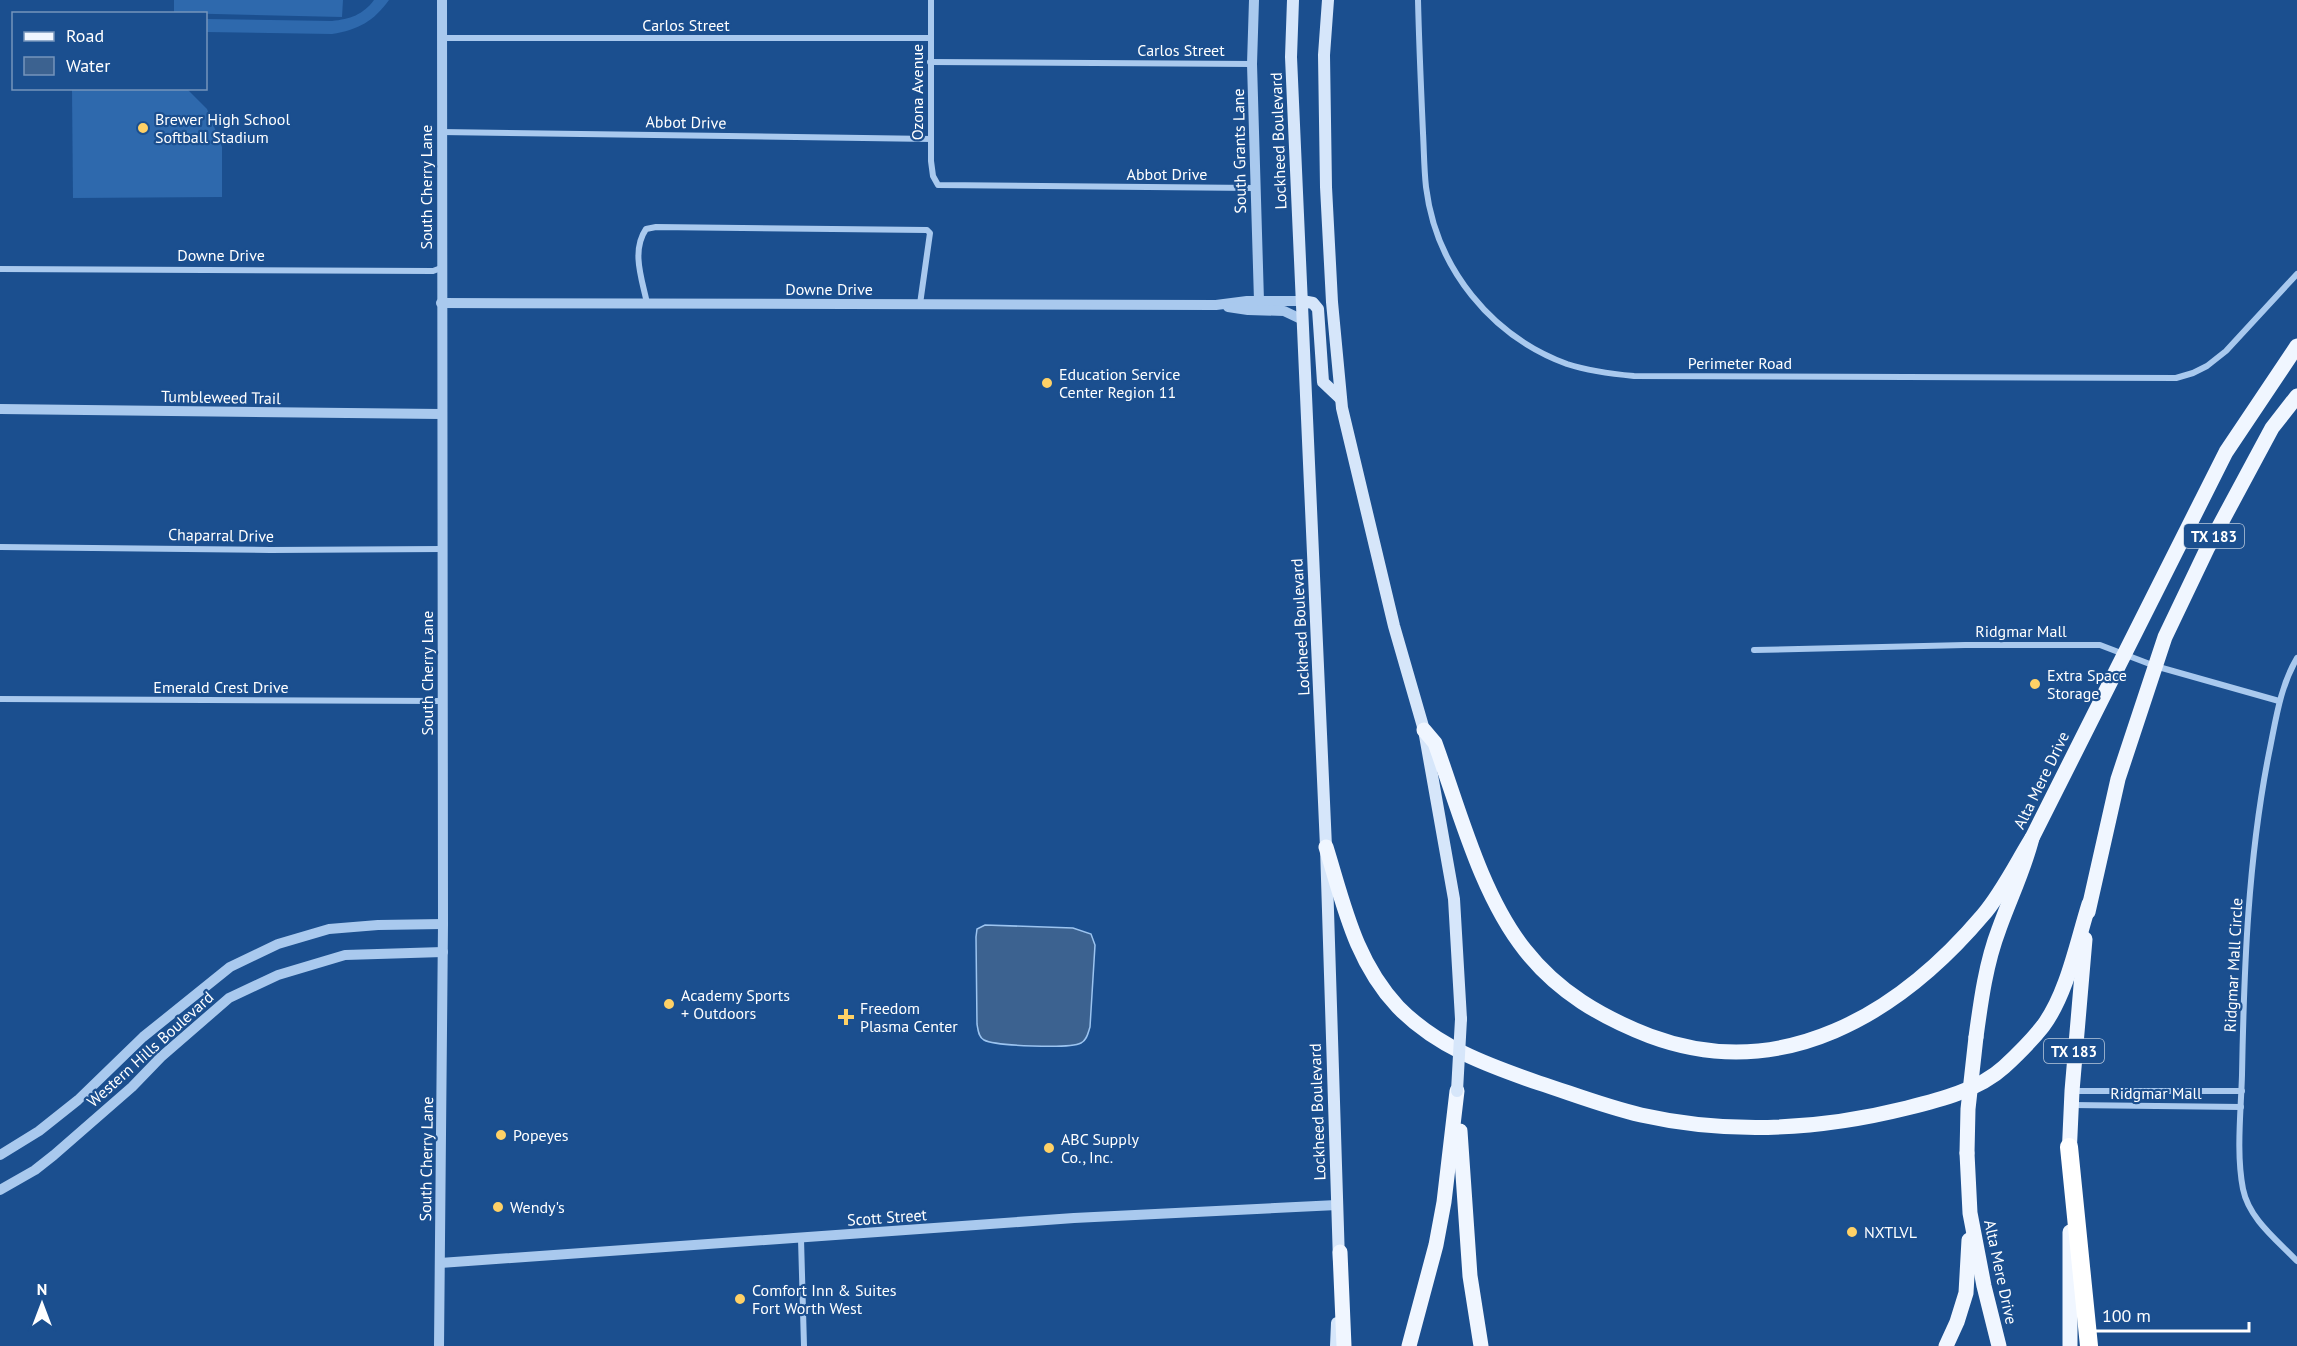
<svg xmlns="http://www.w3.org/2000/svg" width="2297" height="1346" viewBox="0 0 2297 1346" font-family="'PT Sans',sans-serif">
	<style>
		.pitch { fill: #2e69ad }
		.water { fill: #3c6290; stroke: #9cc4f0; stroke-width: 1.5 }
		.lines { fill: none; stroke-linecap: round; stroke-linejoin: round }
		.minor { stroke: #a9c9ee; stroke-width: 6 }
		.tertiary { stroke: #a9c9ee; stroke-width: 10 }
		.secondary { stroke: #d6e6fa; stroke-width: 12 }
		.primary { stroke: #f0f6ff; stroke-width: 15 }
		.motorway { stroke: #fff; stroke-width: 18 }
		.secondary-bridge { stroke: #d6e6fa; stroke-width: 12 }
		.primary-bridge { stroke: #f0f6ff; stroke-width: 15 }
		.poi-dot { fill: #ffd166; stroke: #1b4f8f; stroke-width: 2 }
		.labels { text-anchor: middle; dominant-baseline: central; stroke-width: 4.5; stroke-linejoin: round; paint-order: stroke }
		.shield { fill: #1b4f8f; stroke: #bbcadd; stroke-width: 1.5 }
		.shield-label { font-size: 15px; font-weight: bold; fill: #fff }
		.street-label { font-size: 16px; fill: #fff; stroke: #1b4f8f }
		.poi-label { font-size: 16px; fill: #fff; stroke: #1b4f8f; text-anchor: start }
	</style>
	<rect width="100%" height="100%" fill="#1b4f8f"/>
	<g class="pitch">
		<path d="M 174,0 L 343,0 L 342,17 L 174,13 Z"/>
		<path d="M 374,0 L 389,0 C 374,21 358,30 332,34 L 206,32 L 206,19 L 332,21 C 350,19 363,15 374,0 Z"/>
		<path d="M 72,89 L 187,89 L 207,109 L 222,147 L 222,197 L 73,198 Z"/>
	</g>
	<path class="water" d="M 985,925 L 1073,928 L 1091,934 L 1095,945 L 1090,1027 C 1088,1033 1087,1040 1081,1043 C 1070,1049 995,1046 984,1040 C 978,1037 978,1029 977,1024 L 976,937 L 977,929 Z"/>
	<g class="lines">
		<g class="minor">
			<path d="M 931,0 L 931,161 L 933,176 L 938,185 L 1254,188"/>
			<path d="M 1418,0 C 1419,44 1421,88 1423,133 C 1424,151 1424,169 1426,187 C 1436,268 1491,336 1567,364 C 1589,371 1612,374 1634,376 L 2176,378 L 2193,373 L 2207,366 L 2226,351 L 2297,274"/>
			<path d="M 442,38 L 931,38"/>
			<path d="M 930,62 L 1252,64"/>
			<path d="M 441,132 L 931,139"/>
			<path d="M 0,269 L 433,271 L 441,268"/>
			<path d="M 647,303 C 642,279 631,251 646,229 L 656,227 L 927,230 L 930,233 L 920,304"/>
			<path d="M 0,547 L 270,550 L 442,549"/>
			<path d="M 1754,650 L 1965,645 L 2100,645 L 2155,666 L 2279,701"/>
			<path d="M 2297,658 C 2280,687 2276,719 2269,753 C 2248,859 2244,967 2242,1075 C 2241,1110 2236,1154 2243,1189 C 2249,1219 2277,1240 2297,1261"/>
			<path d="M 0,699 L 442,701"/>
			<path d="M 2074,1091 L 2242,1091"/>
			<path d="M 2072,1105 L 2241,1107"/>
			<path d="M 801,1239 L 804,1346"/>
		</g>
		<g class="tertiary">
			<path d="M 1254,0 L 1252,64 L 1259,301"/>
			<path d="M 441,303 L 1216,305 L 1247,301 L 1302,301"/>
			<path d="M 1228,307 L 1248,310 L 1284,311 L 1303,320"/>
			<path d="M 0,409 L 441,414"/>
			<path d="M 0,1155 L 39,1131 L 78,1100 L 143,1037 L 230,967 L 278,944 L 329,929 L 378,925 L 443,924"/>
			<path d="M 0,1190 L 35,1170 L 54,1155 L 132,1087 L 161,1057 L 229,998 L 278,975 L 345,955 L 443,952"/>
			<path d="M 440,1263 L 1074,1218 L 1337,1205"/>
			<path d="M 439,1346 L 443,924 L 442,0"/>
		</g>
		<g class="secondary">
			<path d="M 1293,0 L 1291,57 L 1326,847 L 1339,1261"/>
			<path d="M 1328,0 L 1324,55 L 1326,187 L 1332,302 L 1342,408 L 1394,626 L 1424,730 L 1454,899 L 1461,1019"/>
			<path d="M 1302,301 L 1313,303 L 1318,309 L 1323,382 L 1341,399"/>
			<path d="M 1336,1346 L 1337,1323"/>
		</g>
		<g class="primary">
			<path d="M 1424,730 L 1435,743 C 1459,809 1481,895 1525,950 C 1558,992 1601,1017 1650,1036 C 1782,1085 1899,1014 1983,915 C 2002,893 2017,862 2032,838"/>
			<path d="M 1326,847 C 1344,905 1355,961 1398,1007 C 1437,1047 1487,1065 1539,1083 C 1573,1094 1606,1107 1641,1115 C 1730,1135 1819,1130 1907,1108 C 1939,1100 1979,1090 2004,1067 C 2017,1055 2032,1040 2043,1026 C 2067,994 2077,942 2089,904"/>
			<path d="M 2088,912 L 2118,779 L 2165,637 L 2207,549 L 2272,428 L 2297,396"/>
			<path d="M 1976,1037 C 1981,1000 1986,963 1999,929 C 2010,898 2024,870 2032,838 L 2226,452 L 2297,346"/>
			<path d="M 1460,1131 L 1470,1276 L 1481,1346"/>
			<path d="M 1967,1153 L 1970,1213 L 1984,1286 L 1999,1346"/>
			<path d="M 2069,1157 L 2072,1091 L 2085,939"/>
			<path d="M 1340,1252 L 1344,1346"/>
			<path d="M 1409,1346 L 1436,1245 L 1444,1202 L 1457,1091"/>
			<path d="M 1946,1346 L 1957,1322 L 1966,1293 L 1969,1240"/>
			<path d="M 2070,1346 L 2070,1232"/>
		</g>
		<path class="motorway" d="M 2069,1147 L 2089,1346"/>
		<path class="secondary-bridge" d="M 1457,1091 L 1461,1019"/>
		<path class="primary-bridge" d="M 1967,1153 L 1968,1109 L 1976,1037"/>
	</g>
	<g class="poi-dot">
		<circle cx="143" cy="128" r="6"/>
		<circle cx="1047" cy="383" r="6"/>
		<circle cx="2035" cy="684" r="6"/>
		<circle cx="669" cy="1004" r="6"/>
		<path d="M843 1008h6v6h6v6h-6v6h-6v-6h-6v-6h6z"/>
		<circle cx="501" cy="1135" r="6"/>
		<circle cx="1049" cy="1148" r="6"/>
		<circle cx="498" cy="1207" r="6"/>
		<circle cx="1852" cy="1232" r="6"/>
		<circle cx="740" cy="1299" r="6"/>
	</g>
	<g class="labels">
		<g class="shield">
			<rect x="2184" y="524" width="60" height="24" rx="4.5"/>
			<rect x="2044" y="1039" width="60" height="24" rx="4.5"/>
		</g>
		<g class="shield-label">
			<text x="2214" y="536">TX 183</text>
			<text x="2074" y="1051">TX 183</text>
		</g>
		<g class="street-label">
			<text x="686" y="25">Carlos Street</text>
			<text x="1181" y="50">Carlos Street</text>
			<text transform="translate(917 92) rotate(-90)">Ozona Avenue</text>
			<text transform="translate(686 122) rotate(1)">Abbot Drive</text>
			<text transform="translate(1278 141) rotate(-92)">Lockheed Boulevard</text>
			<text transform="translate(1239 151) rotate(-91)">South Grants Lane</text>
			<text x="1167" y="174">Abbot Drive</text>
			<text transform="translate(426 187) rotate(-90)">South Cherry Lane</text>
			<text x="221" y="255">Downe Drive</text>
			<text x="829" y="289">Downe Drive</text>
			<text x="1740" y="363">Perimeter Road</text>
			<text transform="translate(221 397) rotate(1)">Tumbleweed Trail</text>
			<text transform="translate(221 535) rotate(1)">Chaparral Drive</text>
			<text transform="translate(1300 627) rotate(-93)">Lockheed Boulevard</text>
			<text x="2021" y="631">Ridgmar Mall</text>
			<text transform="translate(427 673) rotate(-90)">South Cherry Lane</text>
			<text x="221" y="687">Emerald Crest Drive</text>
			<text transform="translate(2041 780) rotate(-64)">Alta Mere Drive</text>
			<text transform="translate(2233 965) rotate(-87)">Ridgmar Mall Circle</text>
			<text transform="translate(150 1049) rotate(-42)">Western Hills Boulevard</text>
			<text x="2156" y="1093">Ridgmar Mall</text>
			<text transform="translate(1317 1112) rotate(-92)">Lockheed Boulevard</text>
			<text transform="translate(426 1159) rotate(-89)">South Cherry Lane</text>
			<text transform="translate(887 1217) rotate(-4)">Scott Street</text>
			<text transform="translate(2001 1272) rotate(78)">Alta Mere Drive</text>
		</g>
		<g class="poi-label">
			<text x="155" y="119">Brewer High School<tspan x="155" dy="18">Softball Stadium</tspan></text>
			<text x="1059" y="374">Education Service<tspan x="1059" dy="18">Center Region 11</tspan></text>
			<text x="2047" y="675">Extra Space<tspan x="2047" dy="18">Storage</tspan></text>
			<text x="681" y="995">Academy Sports<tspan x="681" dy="18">+ Outdoors</tspan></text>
			<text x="860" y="1008">Freedom<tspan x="860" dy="18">Plasma Center</tspan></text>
			<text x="513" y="1135">Popeyes</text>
			<text x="1061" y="1139">ABC Supply<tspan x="1061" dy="18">Co., Inc.</tspan></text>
			<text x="510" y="1207">Wendy's</text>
			<text x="1864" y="1232">NXTLVL</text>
			<text x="752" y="1290">Comfort Inn &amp; Suites<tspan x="752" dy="18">Fort Worth West</tspan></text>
		</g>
	</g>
	<rect x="12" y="12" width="195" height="78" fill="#1b4f8f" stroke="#7695bc" stroke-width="1.5"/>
	<rect x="24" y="32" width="30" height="9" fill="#f0f6ff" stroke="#7695bc" stroke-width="1.5"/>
	<text x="66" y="42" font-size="18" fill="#ffffff">Road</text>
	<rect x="24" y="57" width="30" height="18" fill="#3c6290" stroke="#7695bc" stroke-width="1.5"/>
	<text x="66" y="72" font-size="18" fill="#ffffff">Water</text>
	<g transform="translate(42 1304)" stroke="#1b4f8f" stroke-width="4.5" paint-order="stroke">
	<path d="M0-4.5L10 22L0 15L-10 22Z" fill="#ffffff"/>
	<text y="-9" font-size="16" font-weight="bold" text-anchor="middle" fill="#ffffff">N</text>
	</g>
	<path d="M2093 1322v9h156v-9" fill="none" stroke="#ffffff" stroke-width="3"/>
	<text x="2102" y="1322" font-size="18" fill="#ffffff" stroke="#1b4f8f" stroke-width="4.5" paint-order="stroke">100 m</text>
</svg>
